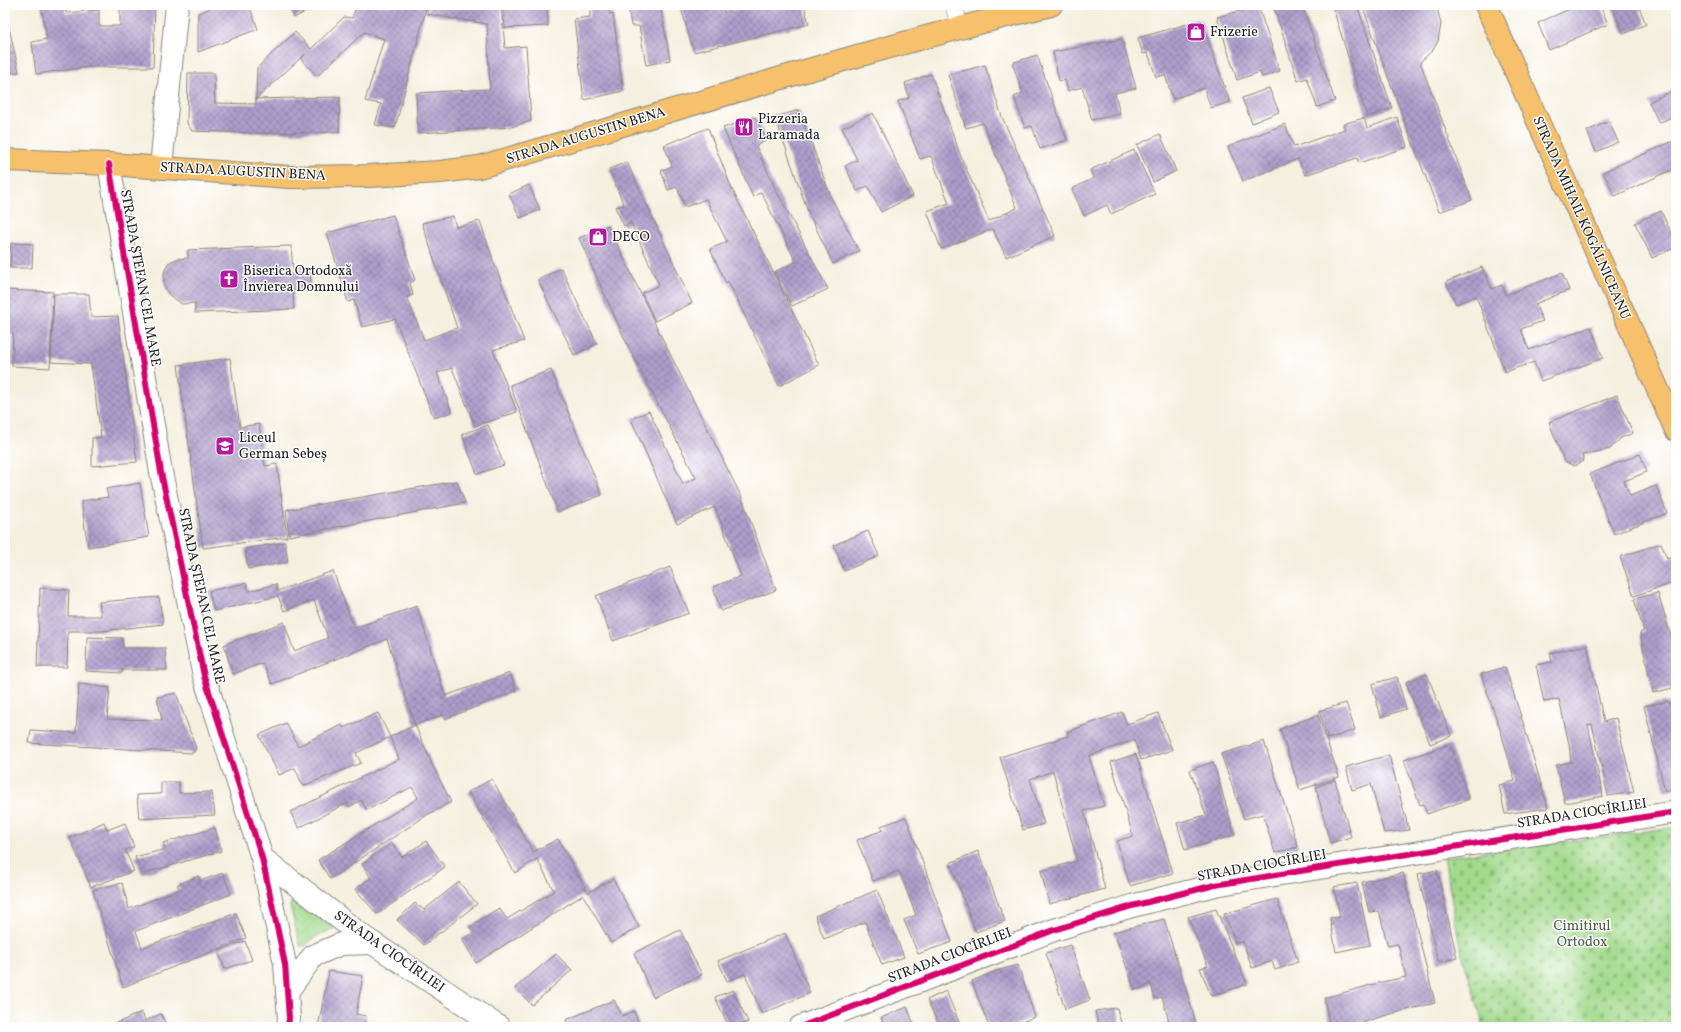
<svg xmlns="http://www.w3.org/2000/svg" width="1681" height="1032" viewBox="0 0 1681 1032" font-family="Vollkorn,serif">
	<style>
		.grass { fill: url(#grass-dots); stroke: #5f7b54 }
		.cemetery { fill: url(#cemetery-stones); stroke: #5f7b54 }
		.building { fill: url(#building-cross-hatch) }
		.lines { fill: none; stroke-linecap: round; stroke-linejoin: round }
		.lane-casing { stroke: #88867d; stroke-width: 18 }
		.street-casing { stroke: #88867d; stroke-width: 24 }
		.primary-casing { stroke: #88867d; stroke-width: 24 }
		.lane { stroke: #fff; stroke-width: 17 }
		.street { stroke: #fff; stroke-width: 22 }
		.primary { stroke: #f7c06c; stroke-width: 22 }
		.cycleway-casing { stroke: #fff; stroke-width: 8 }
		.cycleway { stroke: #d6006c; stroke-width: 6 }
		.labels { text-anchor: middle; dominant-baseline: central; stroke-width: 3; stroke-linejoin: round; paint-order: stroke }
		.poi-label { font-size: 14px; fill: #1c1c1c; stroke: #fff; text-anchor: start }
		.street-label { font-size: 14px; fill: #1c1c1c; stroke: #fff }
		.park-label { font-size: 14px; fill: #4b5e43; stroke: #fff }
	</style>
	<defs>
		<pattern id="grass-dots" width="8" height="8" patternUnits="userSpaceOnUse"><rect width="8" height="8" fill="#a2da8c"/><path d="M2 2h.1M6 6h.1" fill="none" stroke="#8bba78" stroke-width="1.8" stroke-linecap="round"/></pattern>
		<pattern id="cemetery-stones" width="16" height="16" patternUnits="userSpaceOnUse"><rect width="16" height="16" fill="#a2da8c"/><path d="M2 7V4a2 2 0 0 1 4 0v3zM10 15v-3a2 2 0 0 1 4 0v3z" fill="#8bba78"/></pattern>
		<pattern id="building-cross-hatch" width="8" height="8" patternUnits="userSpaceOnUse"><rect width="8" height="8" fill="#ad9dcb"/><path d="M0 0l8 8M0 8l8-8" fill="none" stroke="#8c7fa4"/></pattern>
	</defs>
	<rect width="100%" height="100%" fill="#fff"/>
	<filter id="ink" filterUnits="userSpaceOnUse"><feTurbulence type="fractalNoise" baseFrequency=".025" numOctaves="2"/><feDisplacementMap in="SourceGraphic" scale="8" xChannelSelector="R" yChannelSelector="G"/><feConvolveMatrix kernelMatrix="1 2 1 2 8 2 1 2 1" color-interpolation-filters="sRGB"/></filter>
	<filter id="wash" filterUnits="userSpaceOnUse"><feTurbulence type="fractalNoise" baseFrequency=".012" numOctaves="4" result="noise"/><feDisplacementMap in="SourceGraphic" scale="16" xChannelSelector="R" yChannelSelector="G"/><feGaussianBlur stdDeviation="0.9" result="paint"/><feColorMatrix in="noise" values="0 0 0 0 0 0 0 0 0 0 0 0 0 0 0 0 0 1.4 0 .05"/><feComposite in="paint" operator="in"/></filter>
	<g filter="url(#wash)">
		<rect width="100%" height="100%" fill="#f4efde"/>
		<path class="grass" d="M 294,900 L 333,927 L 333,930 C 321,933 313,937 305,946 L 300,946 L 290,905 Z"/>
		<path class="cemetery" d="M 1676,827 L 1676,1027 L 1484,1027 L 1460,947 L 1444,857 Z"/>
		<g id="blocks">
			<g class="building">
				<path d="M 41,5 L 65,5 L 66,13 L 99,10 L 99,26 L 120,26 L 120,5 L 155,5 L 153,67 L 88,67 L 36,74 L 32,42 L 47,39 Z"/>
				<path d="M 210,5 L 249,5 L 258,29 L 198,52 L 198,13 L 211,8 Z"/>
				<path d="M 289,5 L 318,5 L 294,18 Z"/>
				<path d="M 357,5 L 401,5 L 405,7 L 406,5 L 427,5 L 395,128 L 375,125 L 381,104 L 365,101 L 384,39 L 364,32 L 317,76 L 301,59 L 305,54 L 256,99 L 257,68 L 295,32 L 311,49 L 344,17 L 352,18 Z"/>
				<path d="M 429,5 L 501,5 L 505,48 L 526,46 L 531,121 L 511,127 L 418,133 L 416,93 L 490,89 L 487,24 L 427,14 Z"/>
				<path d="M 503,5 L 547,5 L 548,26 L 505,28 Z"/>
				<path d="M 590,5 L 609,5 L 610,14 L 613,13 L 623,91 L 584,100 L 574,19 L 590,17 Z"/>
				<path d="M 628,5 L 660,5 L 670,60 L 646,65 L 639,26 L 631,26 Z"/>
				<path d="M 680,5 L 722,5 L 724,12 L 758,5 L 804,5 L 809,24 L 694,52 Z"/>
				<path d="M 1273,5 L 1302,5 L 1335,101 L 1317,107 L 1307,78 L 1298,81 Z"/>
				<path d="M 1332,5 L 1357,5 L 1392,108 L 1367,117 Z"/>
				<path d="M 1362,5 L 1436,5 L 1437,8 L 1441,24 L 1438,41 L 1433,50 L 1420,62 L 1472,200 L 1439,212 L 1398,104 Z"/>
				<path d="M 1573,5 L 1600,5 L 1608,24 L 1549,50 L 1538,23 L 1574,7 Z"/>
				<path d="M 1611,5 L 1638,5 L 1646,24 L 1624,34 Z"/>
				<path d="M 1258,6 L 1280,71 L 1262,77 L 1260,72 L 1237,80 L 1217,17 Z"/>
				<path d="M 5,10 L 19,72 L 5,74 Z"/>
				<path d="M 1201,20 L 1230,102 L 1211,108 L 1204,88 L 1173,99 L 1165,75 L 1156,77 L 1148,53 L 1143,54 L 1138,38 Z"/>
				<path d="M 1122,39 L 1136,88 L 1115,93 L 1120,114 L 1092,120 L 1082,87 L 1068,91 L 1065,80 L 1059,81 L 1053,52 Z"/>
				<path d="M 1037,55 L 1067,140 L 1040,149 L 1032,126 L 1025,128 L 1014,97 L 1023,93 L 1012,63 Z"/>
				<path d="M 985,65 L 1002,117 L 1055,236 L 1006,257 L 993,229 L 941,249 L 927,211 L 949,203 L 931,156 L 920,159 L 898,101 L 909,98 L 905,83 L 931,74 L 961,157 L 989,221 L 1017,208 L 983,123 L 966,128 L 948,75 Z"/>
				<path d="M 188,73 L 214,73 L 215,103 L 256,104 L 256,99 L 340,97 L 339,132 L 257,133 L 192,131 L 187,123 Z"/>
				<path d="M 1269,88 L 1279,112 L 1252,123 L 1242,98 Z"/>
				<path d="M 1676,89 L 1676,115 L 1659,123 L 1649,102 Z"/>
				<path d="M 799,110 L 831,197 L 859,251 L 833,264 L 807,209 L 775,117 Z"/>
				<path d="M 873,113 L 913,196 L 881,212 L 868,186 L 857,191 L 845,166 L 857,160 L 842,128 Z"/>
				<path d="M 755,117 L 767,140 L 756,146 L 774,186 L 828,289 L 792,306 L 774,272 L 796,262 L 761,192 L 753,197 L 723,128 Z"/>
				<path d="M 1397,117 L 1407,147 L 1359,163 L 1357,158 L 1305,175 L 1298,159 L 1243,181 L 1228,147 L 1285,124 L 1294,147 L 1345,129 L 1343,124 L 1364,118 L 1367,128 Z"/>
				<path d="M 1609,121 L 1618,142 L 1596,152 L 1587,131 Z"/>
				<path d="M 708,128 L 732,189 L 819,365 L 779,386 L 728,281 L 726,283 L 710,249 L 727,242 L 706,199 L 685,207 L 677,187 L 668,190 L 661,171 L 672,166 L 664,145 Z"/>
				<path d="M 1160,134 L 1176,171 L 1153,182 L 1137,145 Z"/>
				<path d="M 1676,140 L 1676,168 L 1615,196 L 1603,172 Z"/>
				<path d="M 1134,150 L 1155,194 L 1111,214 L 1107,205 L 1084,216 L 1072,189 L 1094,178 L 1090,170 Z"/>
				<path d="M 627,162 L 692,303 L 655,321 L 642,293 L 659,285 L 631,223 L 624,226 L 615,207 L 624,205 L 609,169 Z"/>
				<path d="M 529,185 L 540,210 L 520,218 L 509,194 Z"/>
				<path d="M 1661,211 L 1676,243 L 1676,247 L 1652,258 L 1635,223 Z"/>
				<path d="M 393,215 L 415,280 L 410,283 L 413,295 L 407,297 L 424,340 L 457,328 L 422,223 L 453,216 L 456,227 L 480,221 L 493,260 L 524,341 L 493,350 L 517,412 L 475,426 L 452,368 L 437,373 L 452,412 L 434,418 L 395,319 L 362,327 L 354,300 L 348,302 L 327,233 Z"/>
				<path d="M 608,225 L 658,330 L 741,496 L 776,590 L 721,611 L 713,587 L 741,576 L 715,507 L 677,524 L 631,419 L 649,411 L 683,484 L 696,478 L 628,346 L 579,238 Z"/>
				<path d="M 11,243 L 33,244 L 32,268 L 10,268 Z"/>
				<path d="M 291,246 L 293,270 L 310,268 L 311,289 L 293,290 L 294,309 L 195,313 L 195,303 L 182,304 L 169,295 L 164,285 L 164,273 L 168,263 L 177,259 L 188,258 L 188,250 Z"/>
				<path d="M 1482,267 L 1492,289 L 1502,285 L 1506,295 L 1562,273 L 1569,290 L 1535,304 L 1543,321 L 1521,329 L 1529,350 L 1591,327 L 1603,358 L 1541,381 L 1534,362 L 1505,372 L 1476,296 L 1456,304 L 1446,282 Z"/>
				<path d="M 561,268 L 597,344 L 574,355 L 538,280 Z"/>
				<path d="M 5,290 L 53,292 L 50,368 L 12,366 L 13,333 L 5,333 Z"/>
				<path d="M 54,294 L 89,294 L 91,317 L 118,316 L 137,462 L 92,466 L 92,438 L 101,437 L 91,364 L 51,362 Z"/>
				<path d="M 230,358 L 240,427 L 259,424 L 265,466 L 277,464 L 287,537 L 203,548 L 178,365 Z"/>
				<path d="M 551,370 L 602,495 L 558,512 L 510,385 Z"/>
				<path d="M 1617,395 L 1633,433 L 1621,438 L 1610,449 L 1582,455 L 1584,461 L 1574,466 L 1564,461 L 1549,422 Z"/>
				<path d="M 488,425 L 504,465 L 477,474 L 462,434 Z"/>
				<path d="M 1640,454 L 1647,472 L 1624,481 L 1630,496 L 1656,486 L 1667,513 L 1614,534 L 1590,474 Z"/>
				<path d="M 457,481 L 465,503 L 289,536 L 286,510 Z"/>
				<path d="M 140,483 L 149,537 L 88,547 L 81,501 L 108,497 L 106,489 Z"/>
				<path d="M 868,531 L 879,556 L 844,571 L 834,545 Z"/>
				<path d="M 285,542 L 288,562 L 248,569 L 245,549 Z"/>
				<path d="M 1661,543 L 1667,559 L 1676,556 L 1676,582 L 1634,596 L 1620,557 Z"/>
				<path d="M 670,567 L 689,613 L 613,641 L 596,596 Z"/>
				<path d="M 333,571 L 354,628 L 417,606 L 445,696 L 510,673 L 516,691 L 445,719 L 443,715 L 415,725 L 387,639 L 272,684 L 263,663 L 233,674 L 224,645 L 284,622 L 294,651 L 328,638 L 314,600 L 284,611 L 278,596 L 214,611 L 209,591 L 246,583 L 249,591 L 276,584 L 277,591 Z"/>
				<path d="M 40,588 L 69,590 L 68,616 L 101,616 L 99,602 L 159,597 L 163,624 L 102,631 L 68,631 L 67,667 L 37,667 Z"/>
				<path d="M 1658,593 L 1671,636 L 1676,634 L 1676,687 L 1653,693 L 1640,633 L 1644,631 L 1634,599 Z"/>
				<path d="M 87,637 L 122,638 L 123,648 L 165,648 L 167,670 L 122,670 L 122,673 L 86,671 Z"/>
				<path d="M 1587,645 L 1604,722 L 1616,718 L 1634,792 L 1608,796 L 1592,724 L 1588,725 L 1603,796 L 1565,803 L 1556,765 L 1571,762 L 1569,744 L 1559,699 L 1544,702 L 1536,665 L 1552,662 L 1550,653 Z"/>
				<path d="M 1505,667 L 1524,726 L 1548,808 L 1505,814 L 1499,785 L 1515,781 L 1501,732 L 1481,674 Z"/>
				<path d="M 1427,674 L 1451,736 L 1430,744 L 1406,682 Z"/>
				<path d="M 1397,677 L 1406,709 L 1381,717 L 1372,684 Z"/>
				<path d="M 79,684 L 110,688 L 107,719 L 162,720 L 157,697 L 176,693 L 196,748 L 195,751 L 192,753 L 29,743 L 31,730 L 76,733 Z"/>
				<path d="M 1669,701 L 1676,727 L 1676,788 L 1665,791 L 1644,706 Z"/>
				<path d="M 1346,703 L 1355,730 L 1328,739 L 1319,711 Z"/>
				<path d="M 1122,712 L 1127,724 L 1158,713 L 1172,750 L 1141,760 L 1134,740 L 1089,756 L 1104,806 L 1084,811 L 1105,889 L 1049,904 L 1041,871 L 1077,861 L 1053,771 L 1030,779 L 1044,824 L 1023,830 L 1000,757 L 1068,736 L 1067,732 Z"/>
				<path d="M 378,713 L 390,737 L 415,725 L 432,764 L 451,802 L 427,815 L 330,879 L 318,860 L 418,798 L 412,787 L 367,810 L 361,800 L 349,807 L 347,803 L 299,828 L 290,812 L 399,759 L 390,737 L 356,753 L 361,763 L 303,786 L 295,768 L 279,775 L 259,735 L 286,723 L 298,746 L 342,725 L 343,728 Z"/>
				<path d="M 1318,715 L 1339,777 L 1300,790 L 1280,729 Z"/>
				<path d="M 1264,741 L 1298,847 L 1275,853 L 1263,814 L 1244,819 L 1221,754 Z"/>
				<path d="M 1450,744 L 1469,799 L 1427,814 L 1423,804 L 1420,805 L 1404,760 Z"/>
				<path d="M 1136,754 L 1173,873 L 1130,886 L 1117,841 L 1133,836 L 1111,762 Z"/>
				<path d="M 1389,755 L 1409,830 L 1384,833 L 1371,784 L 1352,790 L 1346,767 Z"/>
				<path d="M 1213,762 L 1235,835 L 1185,850 L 1177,823 L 1206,815 L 1190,770 Z"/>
				<path d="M 492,779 L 533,852 L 558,839 L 588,893 L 613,879 L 639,927 L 611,943 L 583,895 L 476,963 L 462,939 L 474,933 L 469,927 L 499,908 L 507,919 L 554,891 L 537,859 L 515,873 L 468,792 Z"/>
				<path d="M 1335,780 L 1351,837 L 1330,843 L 1316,787 Z"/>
				<path d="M 161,782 L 179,782 L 179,793 L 212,792 L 215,815 L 139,819 L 137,795 L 161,794 Z"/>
				<path d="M 906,817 L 952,942 L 918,954 L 904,920 L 916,915 L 899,871 L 873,881 L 857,840 L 883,830 L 881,826 Z"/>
				<path d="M 104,822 L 107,830 L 125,823 L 134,847 L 125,850 L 134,871 L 91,887 L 70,838 Z"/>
				<path d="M 215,828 L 221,851 L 142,874 L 135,857 L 166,849 L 163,843 Z"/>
				<path d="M 426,841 L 445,867 L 377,914 L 355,889 L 371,878 L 362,864 L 392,843 L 402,857 Z"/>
				<path d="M 978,851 L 1005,921 L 976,932 L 950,863 Z"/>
				<path d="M 1437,870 L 1457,958 L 1438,962 L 1418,874 Z"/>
				<path d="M 223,873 L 231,894 L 136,931 L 142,948 L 236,913 L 246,938 L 123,987 L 93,890 L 122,883 L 129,909 L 180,889 L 177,885 L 198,876 L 200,881 Z"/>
				<path d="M 1403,873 L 1435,1003 L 1390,1014 L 1348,1027 L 1330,1027 L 1324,998 L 1382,982 L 1406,977 L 1398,944 L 1388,946 L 1379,911 L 1369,912 L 1362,882 Z"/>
				<path d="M 459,882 L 477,904 L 424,945 L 397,920 L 415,903 L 424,910 Z"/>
				<path d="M 1357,883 L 1370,945 L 1336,952 L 1330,918 L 1340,917 L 1334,887 Z"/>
				<path d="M 877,890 L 904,957 L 882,965 L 865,922 L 824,939 L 815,916 Z"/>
				<path d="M 1277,899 L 1298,962 L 1275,970 L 1272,961 L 1252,968 L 1243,942 L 1236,943 L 1224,914 Z"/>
				<path d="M 1216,909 L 1247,984 L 1211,996 L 1200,968 L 1208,966 L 1188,917 Z"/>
				<path d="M 1164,919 L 1186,989 L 1197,1027 L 1158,1027 L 1169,1022 L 1162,997 L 1155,999 L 1151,984 L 1135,990 L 1114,932 Z"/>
				<path d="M 680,930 L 702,975 L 653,997 L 634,953 Z"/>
				<path d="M 785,933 L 810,993 L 762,1014 L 745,974 L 727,981 L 718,961 Z"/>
				<path d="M 245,941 L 252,960 L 225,969 L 218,951 Z"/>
				<path d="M 1070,945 L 1090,1000 L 1065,1009 L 1046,953 Z"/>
				<path d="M 556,954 L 572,970 L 532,1005 L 515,988 Z"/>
				<path d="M 1018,965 L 1035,1017 L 1016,1024 L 1017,1027 L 989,1027 L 972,981 L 996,971 Z"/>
				<path d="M 329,971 L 363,976 L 356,1014 L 366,1016 L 364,1027 L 318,1027 Z"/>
				<path d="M 733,990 L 748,1022 L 734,1027 L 729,1027 L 715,997 Z"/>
				<path d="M 946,991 L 961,1027 L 940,1027 L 927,1000 Z"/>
				<path d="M 614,1000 L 622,1016 L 634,1011 L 640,1027 L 567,1027 L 566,1020 Z"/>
				<path d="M 907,1007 L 915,1027 L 885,1027 L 881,1018 Z"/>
				<path d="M 1117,1008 L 1122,1027 L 1099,1027 L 1095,1011 Z"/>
				<path d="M 142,1012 L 145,1021 L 161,1014 L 167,1027 L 108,1027 Z"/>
			</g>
		</g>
	</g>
	<g filter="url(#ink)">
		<use href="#blocks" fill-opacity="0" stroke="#88867d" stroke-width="1"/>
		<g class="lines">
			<g class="lane-casing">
				<path id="lane" d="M 954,5 L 959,27"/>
			</g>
			<g class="street-casing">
				<g id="street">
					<path d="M 109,164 L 161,472 L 204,676 L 262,858 L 285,964 L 289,1018 L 288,1027"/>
					<path d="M 161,167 L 177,5"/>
					<path d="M 262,858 L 365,938 L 499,1027"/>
					<path d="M 287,992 L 313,956 L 341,944 L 372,943"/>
					<path d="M 800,1027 L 1054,930 L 1132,906 L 1215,885 L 1281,874 L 1676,812"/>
				</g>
			</g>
			<g class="primary-casing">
				<g id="primary">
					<path d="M 1486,5 L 1676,430"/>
					<path d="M 5,160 L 109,164 L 290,177 L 367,176 L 440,172 L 479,167 C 670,113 858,51 1051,5"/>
				</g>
			</g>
			<use href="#lane" class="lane"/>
			<use href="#street" class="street"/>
			<use href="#primary" class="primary"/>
			<g class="cycleway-casing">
				<g id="cycleway">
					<path d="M 109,164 L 161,472 L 204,676 L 262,858 L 285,964 L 289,1018 L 288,1027"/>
					<path d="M 800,1027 L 1054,930 L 1132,906 L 1215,885 L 1281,874 L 1676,812"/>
				</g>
			</g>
			<use href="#cycleway" class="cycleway"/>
		</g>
	</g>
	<defs>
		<g id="shop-square" transform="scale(1)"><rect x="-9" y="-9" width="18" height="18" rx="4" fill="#b5179e" stroke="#fff"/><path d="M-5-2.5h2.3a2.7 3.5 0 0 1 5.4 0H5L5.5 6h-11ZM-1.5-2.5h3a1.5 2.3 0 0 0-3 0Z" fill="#fff"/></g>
		<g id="restaurant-square" transform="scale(1)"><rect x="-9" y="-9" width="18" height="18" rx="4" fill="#b5179e" stroke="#fff"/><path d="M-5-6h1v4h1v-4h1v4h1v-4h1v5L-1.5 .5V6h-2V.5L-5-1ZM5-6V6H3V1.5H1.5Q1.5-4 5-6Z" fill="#fff"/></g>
		<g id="church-square" transform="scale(1)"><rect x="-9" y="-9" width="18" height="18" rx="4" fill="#b5179e" stroke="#fff"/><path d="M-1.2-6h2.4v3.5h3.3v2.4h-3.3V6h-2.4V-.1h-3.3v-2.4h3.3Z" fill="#fff"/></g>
		<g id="university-square" transform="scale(1)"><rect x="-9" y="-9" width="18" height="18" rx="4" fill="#b5179e" stroke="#fff"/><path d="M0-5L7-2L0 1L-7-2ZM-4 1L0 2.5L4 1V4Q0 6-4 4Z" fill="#fff"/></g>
	</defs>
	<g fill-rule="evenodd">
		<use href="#shop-square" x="1196" y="32"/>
		<use href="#restaurant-square" x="744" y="127"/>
		<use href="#shop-square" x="598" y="237"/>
		<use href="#church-square" x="229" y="279"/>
		<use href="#university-square" x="225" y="446"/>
	</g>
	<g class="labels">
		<g class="poi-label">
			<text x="1210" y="32">Frizerie</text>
			<text x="758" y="119">Pizzeria<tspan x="758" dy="16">Laramada</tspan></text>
			<text x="612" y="237">DECO</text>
			<text x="243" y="271">Biserica Ortodoxă<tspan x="243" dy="16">Învierea Domnului</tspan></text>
			<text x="239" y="438">Liceul<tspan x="239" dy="16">German Sebeș</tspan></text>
		</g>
		<g class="street-label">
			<text transform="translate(586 136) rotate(-17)">STRADA AUGUSTIN BENA</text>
			<text transform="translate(243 172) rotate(3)">STRADA AUGUSTIN BENA</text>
			<text transform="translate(1581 218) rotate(66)">STRADA MIHAIL KOGĂLNICEANU</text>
			<text transform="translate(140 278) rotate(80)">STRADA ȘTEFAN CEL MARE</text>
			<text transform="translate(201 596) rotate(78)">STRADA ȘTEFAN CEL MARE</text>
			<text transform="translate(1582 814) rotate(-9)">STRADA CIOCÎRLIEI</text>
			<text transform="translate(1262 866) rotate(-10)">STRADA CIOCÎRLIEI</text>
			<text transform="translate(389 952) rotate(35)">STRADA CIOCÎRLIEI</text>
			<text transform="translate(950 956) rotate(-21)">STRADA CIOCÎRLIEI</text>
		</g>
		<g class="park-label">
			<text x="1582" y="926">Cimitirul<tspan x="1582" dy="16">Ortodox</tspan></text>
		</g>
	</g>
	<rect width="1681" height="1032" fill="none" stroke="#fff" stroke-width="20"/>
</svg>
